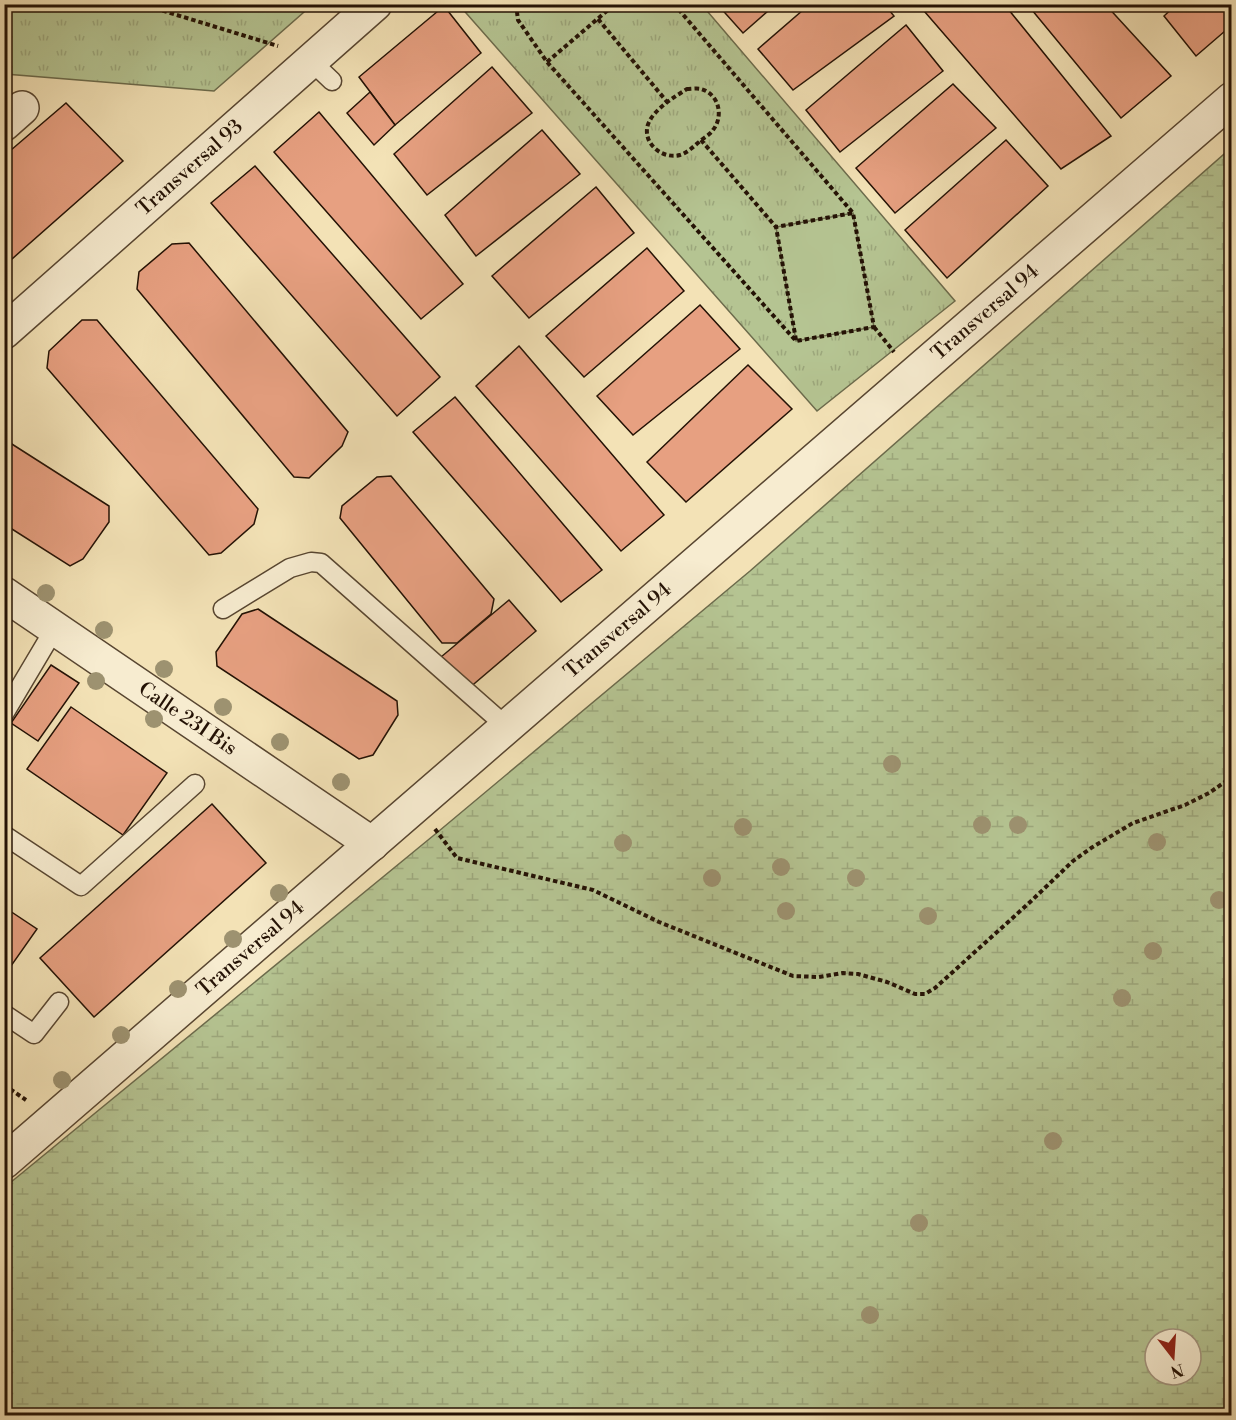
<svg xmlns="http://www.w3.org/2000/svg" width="1236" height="1420" viewBox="0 0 1236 1420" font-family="'Libre Bodoni',serif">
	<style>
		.grass { fill: url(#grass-tufts); stroke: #6c6b4c; stroke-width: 1.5 }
		.wetland { fill: url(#wetland-marsh); stroke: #6c6b4c; stroke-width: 1.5; fill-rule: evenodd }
		.pitch { fill: #b5c492; stroke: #6c6b4c; stroke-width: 1.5 }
		.building { fill: #e7a081; stroke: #241205; stroke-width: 1.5 }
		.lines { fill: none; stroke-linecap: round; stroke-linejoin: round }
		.service-casing { stroke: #584631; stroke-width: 21 }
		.minor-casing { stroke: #584631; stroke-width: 36 }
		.path { stroke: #241205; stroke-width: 4; stroke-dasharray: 4.5 3; stroke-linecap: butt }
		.service { stroke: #f7ecd0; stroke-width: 18 }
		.minor { stroke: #f7ecd0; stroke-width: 33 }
		.tree { fill: #9d9270 }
		.labels { text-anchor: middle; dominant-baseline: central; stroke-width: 5; stroke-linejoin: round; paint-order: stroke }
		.street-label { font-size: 20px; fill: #241205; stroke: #f7ecd0 }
	</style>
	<defs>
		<pattern id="grass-tufts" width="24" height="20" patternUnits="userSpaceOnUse" patternTransform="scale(1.5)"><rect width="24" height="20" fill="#b5c492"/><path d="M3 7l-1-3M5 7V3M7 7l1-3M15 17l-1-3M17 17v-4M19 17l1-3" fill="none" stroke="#9ca77c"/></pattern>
		<pattern id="wetland-marsh" width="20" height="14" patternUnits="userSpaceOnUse" patternTransform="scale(1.5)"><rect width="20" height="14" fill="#b5c492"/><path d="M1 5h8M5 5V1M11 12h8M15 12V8" fill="none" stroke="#9ca77c"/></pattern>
	</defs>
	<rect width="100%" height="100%" fill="#f3e2b6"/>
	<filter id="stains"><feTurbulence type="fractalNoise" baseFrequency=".00333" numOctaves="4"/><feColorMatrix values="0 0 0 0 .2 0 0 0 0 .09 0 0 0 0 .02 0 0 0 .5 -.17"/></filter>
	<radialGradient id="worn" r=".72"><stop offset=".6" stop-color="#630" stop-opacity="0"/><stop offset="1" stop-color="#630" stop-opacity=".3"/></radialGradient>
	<g class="grass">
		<path d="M 4,5 L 5,4 L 312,5 L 214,91 L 5,74 Z"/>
		<path d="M 459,5 L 702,5 L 955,301 L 817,411 Z"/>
	</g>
	<path class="wetland" d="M 1231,148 L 1231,1415 L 5,1415 L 5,1187 L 439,831 L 750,571 ZM 1155,1339 L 1191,1339 L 1191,1375 L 1155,1375 Z"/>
	<path class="pitch" d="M 853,213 L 874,327 L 796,341 L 776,227 Z"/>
	<g class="building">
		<path d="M 717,4 L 776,4 L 743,33 Z"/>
		<path d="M 810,4 L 884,4 L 894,16 L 793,90 L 758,49 Z"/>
		<path d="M 918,4 L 1004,4 L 1111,136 L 1061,169 Z"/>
		<path d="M 1027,4 L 1105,4 L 1171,76 L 1121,118 Z"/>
		<path d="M 1177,4 L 1232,4 L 1232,25 L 1196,56 L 1164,16 Z"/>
		<path d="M 444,6 L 481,53 L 395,125 L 359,77 Z"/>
		<path d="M 906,25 L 943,71 L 840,152 L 806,110 Z"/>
		<path d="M 492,67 L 532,113 L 427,195 L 394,154 Z"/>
		<path d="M 953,84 L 996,128 L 895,213 L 856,168 Z"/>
		<path d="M 370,92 L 395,125 L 374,145 L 347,113 Z"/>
		<path d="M 66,103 L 123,161 L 4,266 L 4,156 Z"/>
		<path d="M 319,112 L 463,284 L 421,319 L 274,152 Z"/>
		<path d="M 542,130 L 580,174 L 476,256 L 445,215 Z"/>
		<path d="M 1006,140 L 1048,186 L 947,278 L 905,230 Z"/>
		<path d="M 255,166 L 440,377 L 397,416 L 211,203 Z"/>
		<path d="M 596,187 L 634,233 L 529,318 L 492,276 Z"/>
		<path d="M 189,243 L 348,432 L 342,446 L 309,478 L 294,477 L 137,289 L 139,272 L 172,244 Z"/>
		<path d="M 647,248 L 684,291 L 584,377 L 546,336 Z"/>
		<path d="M 700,305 L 740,349 L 633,435 L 597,396 Z"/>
		<path d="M 82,320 L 97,320 L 258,509 L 254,524 L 221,553 L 209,555 L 47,368 L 49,351 Z"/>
		<path d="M 519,346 L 664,515 L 621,551 L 476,386 Z"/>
		<path d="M 748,365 L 792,409 L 686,502 L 647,462 Z"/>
		<path d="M 455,397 L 602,570 L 561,602 L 413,432 Z"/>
		<path d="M 4,439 L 109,506 L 109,522 L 83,559 L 70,566 L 4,524 Z"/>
		<path d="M 391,476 L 494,599 L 491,614 L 457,643 L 442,643 L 340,518 L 342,506 L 377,477 Z"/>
		<path d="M 509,600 L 536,631 L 468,689 L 441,657 Z"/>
		<path d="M 258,609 L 397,701 L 398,715 L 373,755 L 359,759 L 217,666 L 216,652 L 242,614 Z"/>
		<path d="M 51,665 L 79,683 L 38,741 L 11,723 Z"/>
		<path d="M 71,707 L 167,773 L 123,835 L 27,769 Z"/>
		<path d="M 212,804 L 266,863 L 94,1017 L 40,958 Z"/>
		<path d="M 4,907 L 37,929 L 4,976 Z"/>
	</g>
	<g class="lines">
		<g class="service-casing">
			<g id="service">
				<path d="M 311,61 L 332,81"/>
				<path d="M 223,609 L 290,568 L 311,562 L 321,563 L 507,727"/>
				<path d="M 4,714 L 55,628"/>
				<path d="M 4,835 L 81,886 L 195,784"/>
				<path d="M 4,1014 L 34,1034 L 59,1002"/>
			</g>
		</g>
		<g class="minor-casing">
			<g id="minor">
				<path d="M 4,124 L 22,108"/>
				<path id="s1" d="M 4,332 L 375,4"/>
				<path id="s2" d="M 4,594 L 372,844"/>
				<path id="s3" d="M 4,1162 L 1232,99"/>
			</g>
		</g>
		<g class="path">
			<path d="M 141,4 L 278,46"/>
			<path d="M 516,4 L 518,20 L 547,62 L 796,341 L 874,327 L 853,213 L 674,4"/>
			<path d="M 598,19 L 668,103"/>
			<path d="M 547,62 L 615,4"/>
			<path d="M 687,89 C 691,89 697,88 701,89 C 719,94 724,116 713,130 C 710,135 703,138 699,142 C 693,147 687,153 680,155 C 661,160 640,141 649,122 C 655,109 674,97 687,89 Z"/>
			<path d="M 701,140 L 776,227"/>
			<path d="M 874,327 L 894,352"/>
			<path d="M 796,340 L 776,227 L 853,213"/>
			<path d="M 435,829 L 457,858 L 593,890 L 659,922 L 793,976 L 819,977 L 843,973 L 858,974 L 887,982 L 915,994 L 925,994 L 935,988 L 1028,904 L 1073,861 L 1091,848 L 1133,823 L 1185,805 L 1209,793 L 1232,777"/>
			<path d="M 4,1085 L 26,1100"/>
		</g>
		<use href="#service" class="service"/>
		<use href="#minor" class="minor"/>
	</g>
	<g class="tree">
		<circle cx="46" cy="593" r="9"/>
		<circle cx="104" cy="630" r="9"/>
		<circle cx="164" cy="669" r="9"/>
		<circle cx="96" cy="681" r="9"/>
		<circle cx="223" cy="707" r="9"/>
		<circle cx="154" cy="719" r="9"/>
		<circle cx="280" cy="742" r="9"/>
		<circle cx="892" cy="764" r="9"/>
		<circle cx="341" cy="782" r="9"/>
		<circle cx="982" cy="825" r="9"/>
		<circle cx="1018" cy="825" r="9"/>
		<circle cx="743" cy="827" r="9"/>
		<circle cx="1157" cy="842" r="9"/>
		<circle cx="623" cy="843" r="9"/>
		<circle cx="781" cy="867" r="9"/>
		<circle cx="712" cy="878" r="9"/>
		<circle cx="856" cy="878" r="9"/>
		<circle cx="279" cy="893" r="9"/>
		<circle cx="1219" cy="900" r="9"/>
		<circle cx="786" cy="911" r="9"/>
		<circle cx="928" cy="916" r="9"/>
		<circle cx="233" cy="939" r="9"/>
		<circle cx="1153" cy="951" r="9"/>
		<circle cx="178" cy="989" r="9"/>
		<circle cx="1122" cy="998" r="9"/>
		<circle cx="121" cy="1035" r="9"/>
		<circle cx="62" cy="1080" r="9"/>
		<circle cx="1053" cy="1141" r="9"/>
		<circle cx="919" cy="1223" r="9"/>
		<circle cx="870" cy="1315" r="9"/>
	</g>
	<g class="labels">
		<g class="street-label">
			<text stroke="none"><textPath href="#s1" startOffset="248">Transversal 93</textPath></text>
			<text stroke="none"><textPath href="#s3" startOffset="1298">Transversal 94</textPath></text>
			<text stroke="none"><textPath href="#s3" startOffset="812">Transversal 94</textPath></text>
			<text stroke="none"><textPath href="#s2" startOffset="222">Calle 23I Bis</textPath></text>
			<text stroke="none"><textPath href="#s3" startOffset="326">Transversal 94</textPath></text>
		</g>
	</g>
	<rect width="1236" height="1420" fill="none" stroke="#f3e2b6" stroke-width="24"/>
	<rect x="6" y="6" width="1224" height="1408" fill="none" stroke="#241205" stroke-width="3"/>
	<rect x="12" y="12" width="1212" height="1396" fill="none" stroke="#241205" stroke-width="1.5"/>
	<g transform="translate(1173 1357) rotate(163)"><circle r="28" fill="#f7ecd0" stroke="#a3957f" stroke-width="1.5"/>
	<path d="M0-4.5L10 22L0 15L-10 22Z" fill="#8f2418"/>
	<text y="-9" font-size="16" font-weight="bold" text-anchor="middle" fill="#241205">N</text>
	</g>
	<rect width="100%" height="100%" filter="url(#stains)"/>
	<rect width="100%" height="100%" fill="url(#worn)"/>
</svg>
